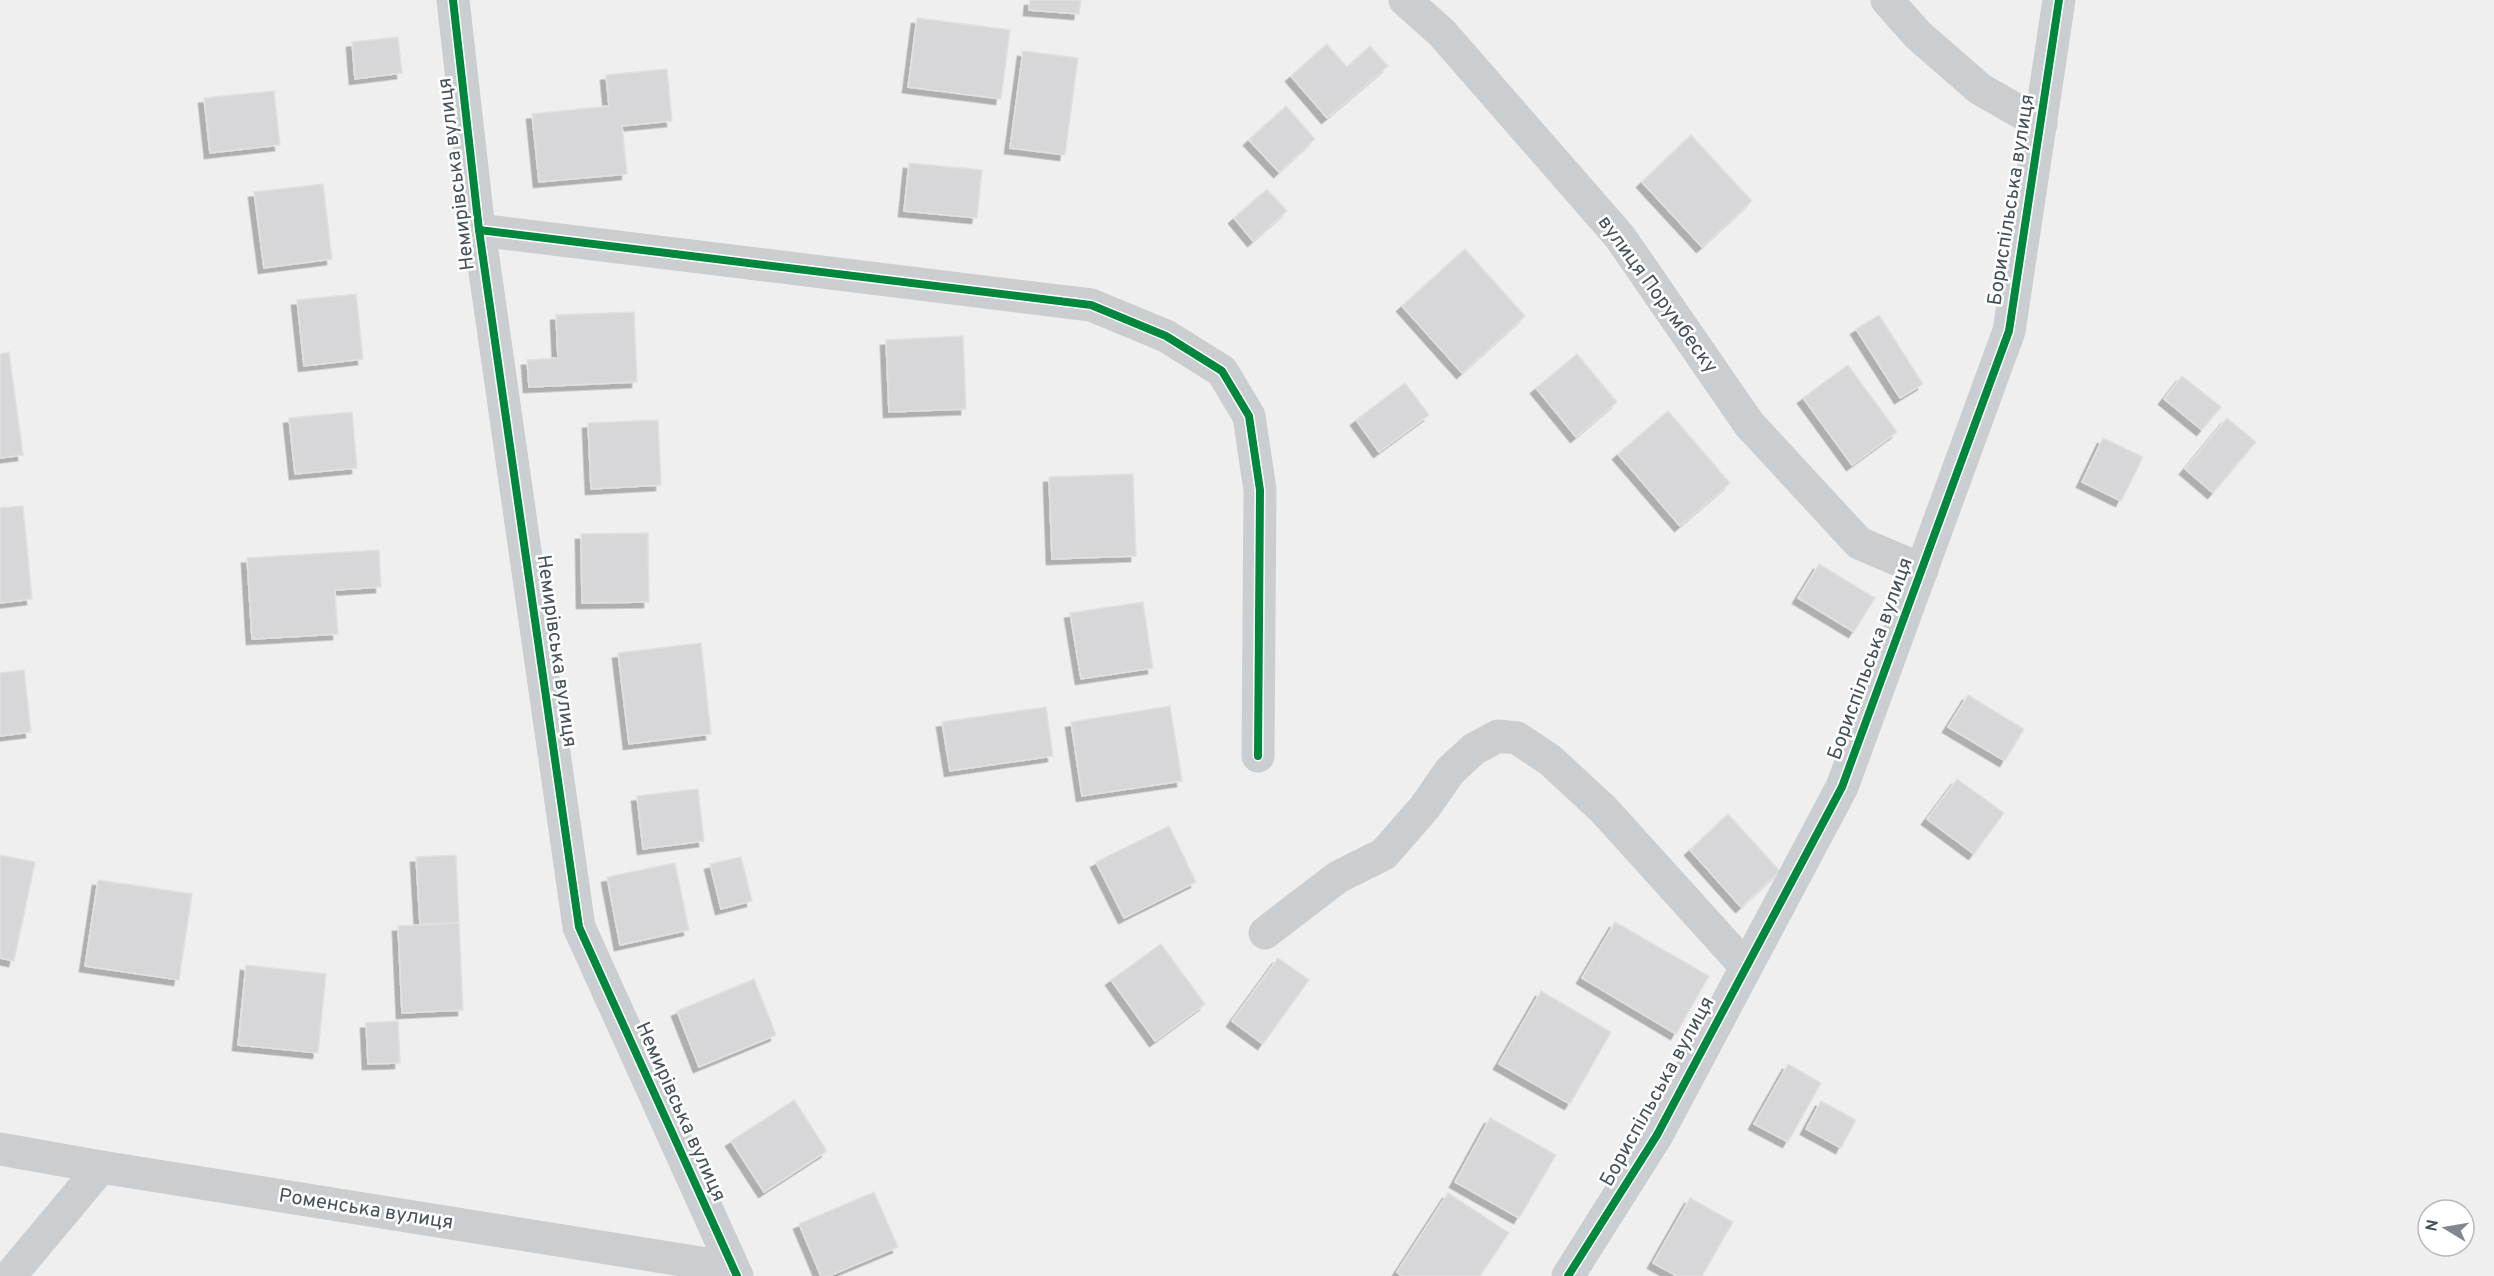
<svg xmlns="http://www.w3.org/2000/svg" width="2494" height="1276" viewBox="0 0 2494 1276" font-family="Overpass,sans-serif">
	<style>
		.building { fill: #d7d7d9; stroke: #e1e1e2; stroke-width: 1.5; filter: url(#shadow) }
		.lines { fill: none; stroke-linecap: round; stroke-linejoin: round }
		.minor { stroke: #cbced0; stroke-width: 33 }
		.cycleway-casing { stroke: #fff; stroke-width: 11 }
		.cycleway { stroke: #00873e; stroke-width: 8 }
		.labels { text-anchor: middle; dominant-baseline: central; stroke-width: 5; stroke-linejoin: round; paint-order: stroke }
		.street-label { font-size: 20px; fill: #46515c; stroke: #fff }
	</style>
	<defs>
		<filter id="shadow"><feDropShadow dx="-5.5" dy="5.5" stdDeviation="0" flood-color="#0004"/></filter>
	</defs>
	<rect width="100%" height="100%" fill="#f0efef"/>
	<g class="building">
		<path d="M 1030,0 L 1081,0 L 1079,14 L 1029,10 Z"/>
		<path d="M 917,18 L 1010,30 L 1001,99 L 908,87 Z"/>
		<path d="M 398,37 L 402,73 L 355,79 L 352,42 Z"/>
		<path d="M 1327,44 L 1347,67 L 1370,46 L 1388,66 L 1327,118 L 1291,76 Z"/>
		<path d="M 1023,51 L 1078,58 L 1065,155 L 1010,148 Z"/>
		<path d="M 667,69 L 672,121 L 622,126 L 627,174 L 539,182 L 532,114 L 609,106 L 606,75 Z"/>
		<path d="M 274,91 L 280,145 L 210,153 L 204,98 Z"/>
		<path d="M 1286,106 L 1315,139 L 1279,172 L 1249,140 Z"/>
		<path d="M 1691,135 L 1752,201 L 1702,247 L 1642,182 Z"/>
		<path d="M 909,163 L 982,170 L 977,218 L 904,211 Z"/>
		<path d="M 323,184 L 332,259 L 264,268 L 254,192 Z"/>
		<path d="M 1267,189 L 1287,211 L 1253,241 L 1234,218 Z"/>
		<path d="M 1465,249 L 1525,316 L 1462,373 L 1402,306 Z"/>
		<path d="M 356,294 L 363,359 L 304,366 L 297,300 Z"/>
		<path d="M 634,312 L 637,382 L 529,387 L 527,360 L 558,358 L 556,315 Z"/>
		<path d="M 1879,315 L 1923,384 L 1900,398 L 1856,329 Z"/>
		<path d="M 963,336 L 966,409 L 889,412 L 886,340 Z"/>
		<path d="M 9,352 L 23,455 L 0,458 L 0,354 Z"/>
		<path d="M 1577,354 L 1617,402 L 1576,437 L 1536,388 Z"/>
		<path d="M 1848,365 L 1897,432 L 1852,465 L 1803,398 Z"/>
		<path d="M 2182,376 L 2221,407 L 2202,430 L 2164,399 Z"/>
		<path d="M 1405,383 L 1429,415 L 1379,452 L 1356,420 Z"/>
		<path d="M 1668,411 L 1730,483 L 1680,526 L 1618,454 Z"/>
		<path d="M 352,412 L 357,468 L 295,474 L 289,418 Z"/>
		<path d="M 2227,418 L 2256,442 L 2213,493 L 2185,469 Z"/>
		<path d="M 658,420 L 661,485 L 591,489 L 588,423 Z"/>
		<path d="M 2103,438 L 2143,457 L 2121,501 L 2082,482 Z"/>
		<path d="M 1133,474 L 1136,556 L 1052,559 L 1049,477 Z"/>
		<path d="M 23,506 L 32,599 L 0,603 L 0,508 Z"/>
		<path d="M 648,533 L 649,602 L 582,603 L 581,534 Z"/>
		<path d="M 379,550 L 381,587 L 335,590 L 338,634 L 252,639 L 247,558 Z"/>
		<path d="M 1819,564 L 1875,598 L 1854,632 L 1798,598 Z"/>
		<path d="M 1143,602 L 1153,668 L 1081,679 L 1070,613 Z"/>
		<path d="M 701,643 L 711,734 L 629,744 L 618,653 Z"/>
		<path d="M 24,670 L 31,732 L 0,736 L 0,673 Z"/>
		<path d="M 1968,695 L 2024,729 L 2005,761 L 1948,727 Z"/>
		<path d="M 1170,706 L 1182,781 L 1082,796 L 1071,722 Z"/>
		<path d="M 1046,707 L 1053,756 L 950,771 L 942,722 Z"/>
		<path d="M 1957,779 L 2004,813 L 1974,854 L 1927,819 Z"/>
		<path d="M 698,789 L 704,841 L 643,849 L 637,796 Z"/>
		<path d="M 1728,814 L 1780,871 L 1741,907 L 1690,850 Z"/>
		<path d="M 1169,826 L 1196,882 L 1124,918 L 1096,862 Z"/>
		<path d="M 0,855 L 35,862 L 14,961 L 0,958 Z"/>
		<path d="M 456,855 L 459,923 L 420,924 L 416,857 Z"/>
		<path d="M 741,857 L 752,901 L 721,909 L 710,864 Z"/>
		<path d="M 675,863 L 689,930 L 620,945 L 607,877 Z"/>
		<path d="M 98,880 L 192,894 L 179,980 L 85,966 Z"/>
		<path d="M 1615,922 L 1709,976 L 1676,1034 L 1582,978 Z"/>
		<path d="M 459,923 L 463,1010 L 402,1013 L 398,926 Z"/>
		<path d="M 1161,944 L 1205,1004 L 1155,1041 L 1111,980 Z"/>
		<path d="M 1278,958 L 1309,980 L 1263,1044 L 1232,1021 Z"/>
		<path d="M 246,965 L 326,974 L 318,1053 L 238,1045 Z"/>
		<path d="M 754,979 L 776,1035 L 699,1067 L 677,1011 Z"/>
		<path d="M 1541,991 L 1611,1032 L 1570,1104 L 1499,1064 Z"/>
		<path d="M 398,1021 L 400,1063 L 368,1064 L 366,1023 Z"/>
		<path d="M 1788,1064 L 1821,1083 L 1788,1142 L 1754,1124 Z"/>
		<path d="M 794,1100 L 827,1151 L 764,1192 L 731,1141 Z"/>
		<path d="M 1821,1101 L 1856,1120 L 1841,1148 L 1806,1129 Z"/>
		<path d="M 1490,1118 L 1556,1155 L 1519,1218 L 1455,1182 Z"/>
		<path d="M 874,1192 L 898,1247 L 829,1276 L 821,1276 L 799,1224 Z"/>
		<path d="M 1448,1193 L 1509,1233 L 1480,1276 L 1402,1276 L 1397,1272 Z"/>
		<path d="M 1690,1198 L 1733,1222 L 1702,1276 L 1677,1276 L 1653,1263 Z"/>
	</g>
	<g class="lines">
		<g class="minor">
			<path d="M 453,0 L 479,230 L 579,927 L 737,1276"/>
			<path d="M 1405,0 L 1442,33 L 1620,237 L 1749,424 L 1859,543 L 1922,570"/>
			<path d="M 1887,0 L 1918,35 L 1980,89 L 2041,124"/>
			<path d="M 479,230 L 1091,305 L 1166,336 L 1222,371 L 1249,416 L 1260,490 L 1258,756"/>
			<path d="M 1265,933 L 1338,877 L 1384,854 L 1425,807 L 1450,771 L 1474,749 L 1498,736 L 1517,738 L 1550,760 L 1604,810 L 1746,967"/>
			<path d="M 0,1149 L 101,1167 L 732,1268"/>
			<path d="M 10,1276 L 101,1167"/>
			<path d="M 1568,1276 L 1657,1135 L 1842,787 L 2009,331 L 2059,0"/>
		</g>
		<g class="cycleway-casing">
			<g id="cycleway">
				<path d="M 453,0 L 479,230 L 579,927 L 737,1276"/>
				<path d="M 479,230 L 1091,305 L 1166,336 L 1222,371 L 1249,416 L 1260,490 L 1258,756"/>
				<path d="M 1568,1276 L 1657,1135 L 1842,787 L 2009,331 L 2059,0"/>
			</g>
		</g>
		<use href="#cycleway" class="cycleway"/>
	</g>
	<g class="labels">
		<g class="street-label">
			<text transform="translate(457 174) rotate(-97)">Немирівська вулиця</text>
			<text transform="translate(2012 200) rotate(-81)">Бориспільська вулиця</text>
			<text transform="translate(1657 295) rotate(54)">вулиця Порумбеску</text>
			<text transform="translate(556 651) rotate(82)">Немирівська вулиця</text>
			<text transform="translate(1871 659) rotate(-70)">Бориспільська вулиця</text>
			<text transform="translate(1658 1092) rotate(-61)">Бориспільська вулиця</text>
			<text transform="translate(680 1112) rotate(66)">Немирівська вулиця</text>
			<text transform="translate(366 1210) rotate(9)">Роменська вулиця</text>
		</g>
	</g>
	<g transform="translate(2446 1228) rotate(281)"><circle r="28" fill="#ffffff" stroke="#b5b9be" stroke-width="1.5"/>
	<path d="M0-4.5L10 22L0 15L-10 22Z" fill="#82888f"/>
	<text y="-9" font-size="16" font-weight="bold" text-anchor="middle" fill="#46515c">N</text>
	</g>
</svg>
